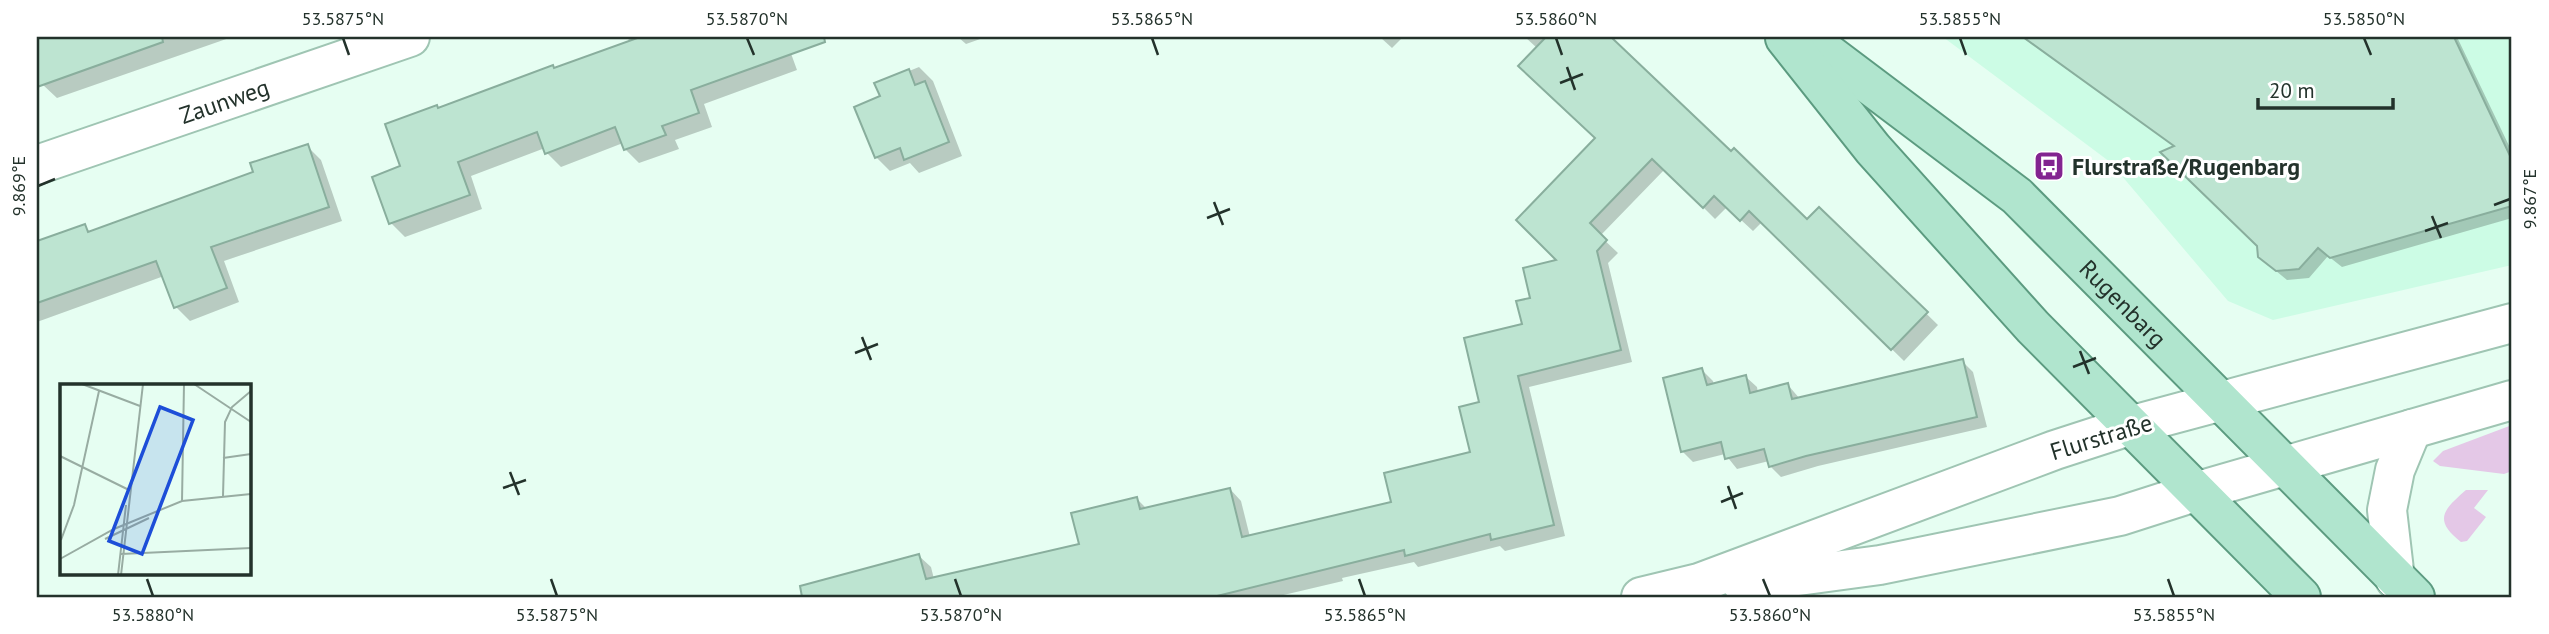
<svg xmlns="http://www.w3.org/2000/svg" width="2549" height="634" viewBox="0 0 2549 634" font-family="'PT Sans',sans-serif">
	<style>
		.built { fill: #ccfce5 }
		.green { fill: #e4c8e7 }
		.shadow { fill: #0003 }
		.building { fill: #bde4d1; stroke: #89ae9d; stroke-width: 2 }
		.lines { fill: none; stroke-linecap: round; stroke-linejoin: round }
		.minor-casing { stroke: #9fc5b3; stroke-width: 42 }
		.tertiary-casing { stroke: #9fc5b3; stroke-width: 42 }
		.primary-casing { stroke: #5c9b80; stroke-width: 42 }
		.minor { stroke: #fff; stroke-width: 38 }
		.tertiary { stroke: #fff; stroke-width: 38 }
		.primary { stroke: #b0e5ce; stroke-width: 38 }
		.ticks { fill: none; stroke: #23322b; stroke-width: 2.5 }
		.labels { text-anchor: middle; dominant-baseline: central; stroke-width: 6; stroke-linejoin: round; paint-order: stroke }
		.street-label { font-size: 24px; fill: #23322b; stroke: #fff }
		.poi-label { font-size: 24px; font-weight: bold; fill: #23322b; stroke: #fff; text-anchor: start }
		.inset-road { fill: none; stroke: #98aca2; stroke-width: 2 }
		.view { fill: #1d4ed8; fill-opacity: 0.15; stroke: #1d4ed8; stroke-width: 3.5 }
		.inset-edge { fill: none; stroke: #23322b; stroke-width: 3.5 }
		.neatline { fill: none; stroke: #23322b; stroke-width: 2.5 }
		.ticks-label { font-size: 18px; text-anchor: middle; fill: #23322b }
	</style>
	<rect width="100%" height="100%" fill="#e6fef2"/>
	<path class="built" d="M 1943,37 L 2511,37 L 2512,265 L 2273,320 L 2228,301 L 2110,162 Z"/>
	<g class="green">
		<path d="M 2512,425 L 2512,471 L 2504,474 L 2440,466 L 2433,461 L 2443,451 Z"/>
		<path d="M 2466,490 L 2488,490 L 2474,508 L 2486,517 L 2467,541 L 2461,542 C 2433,520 2443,510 2466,490 Z"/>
	</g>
	<g class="shadow">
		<path d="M 37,37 L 232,37 L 57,98 L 42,84 L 37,86 Z"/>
		<path d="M 628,37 L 785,37 L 797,70 L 704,104 L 712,127 L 675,140 L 679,149 L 639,163 L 625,149 L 623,143 L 561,167 L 547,153 L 545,148 L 471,176 L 482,209 L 405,237 L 391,223 L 403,167 L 439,109 L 629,42 Z"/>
		<path d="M 958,37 L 986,37 L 966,44 Z"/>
		<path d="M 1380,37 L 1403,37 L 1392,48 Z"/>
		<path d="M 1525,37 L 1610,37 L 1731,153 L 1807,222 L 1819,209 L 1938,325 L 1904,361 L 1762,222 L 1753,231 L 1727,207 L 1715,219 L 1665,169 L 1600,236 L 1618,253 L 1608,263 L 1632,362 L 1529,387 L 1565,536 L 1505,551 L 1500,546 L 1418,567 L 1414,562 L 1342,578 L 1343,581 L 1275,597 L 874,597 L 866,570 L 919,556 L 931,567 L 934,579 L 1081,546 L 1136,498 L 1147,509 L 1230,489 L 1241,501 L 1250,537 L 1393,503 L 1472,453 L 1481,403 L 1524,326 L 1532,299 L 1559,261 L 1597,138 L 1537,48 Z"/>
		<path d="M 2022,37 L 2457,37 L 2512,152 L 2512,218 L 2342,267 L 2328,256 L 2309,278 L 2287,280 L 2270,266 L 2259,245 L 2175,147 Z"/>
		<path d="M 919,67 L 933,81 L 962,156 L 919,173 L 910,163 L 890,171 L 876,157 L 882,97 L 877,84 Z"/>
		<path d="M 307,146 L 321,160 L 342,221 L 224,261 L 239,302 L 190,321 L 176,307 L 164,276 L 37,322 L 37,243 L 85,226 L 91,233 L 255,173 Z"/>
		<path d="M 1962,361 L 1973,372 L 1987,427 L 1818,466 L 1781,477 L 1771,467 L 1769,461 L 1737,469 L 1725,454 L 1693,462 L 1682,451 L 1702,370 L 1713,381 L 1714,385 L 1746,377 L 1757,387 L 1758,393 L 1788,385 L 1800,399 Z"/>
	</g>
	<g class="building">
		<path d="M 37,37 L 162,37 L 163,42 L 37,87 Z"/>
		<path d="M 640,37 L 824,37 L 825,42 L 691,90 L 699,113 L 662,126 L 666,135 L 624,150 L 615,127 L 545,154 L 537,132 L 458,162 L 470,195 L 389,224 L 372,177 L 400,166 L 385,124 L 437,105 L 438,108 L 553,65 L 554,68 Z"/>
		<path d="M 1546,37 L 1611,37 L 1731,151 L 1734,148 L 1807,219 L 1819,207 L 1928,312 L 1891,350 L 1749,211 L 1740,221 L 1714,196 L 1703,208 L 1652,159 L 1590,223 L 1607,240 L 1597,251 L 1621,350 L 1518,376 L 1554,525 L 1491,540 L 1490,534 L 1405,556 L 1404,550 L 1213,597 L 802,597 L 800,586 L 919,554 L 926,579 L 1079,544 L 1071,513 L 1137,497 L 1140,509 L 1230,488 L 1242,537 L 1391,502 L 1384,473 L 1470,452 L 1459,407 L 1479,402 L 1464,338 L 1522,324 L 1516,301 L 1530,298 L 1523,268 L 1556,260 L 1516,220 L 1595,138 L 1518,66 Z"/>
		<path d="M 2023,37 L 2454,37 L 2512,160 L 2512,206 L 2330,258 L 2318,248 L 2299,269 L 2276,271 L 2258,257 L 2257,246 L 2160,152 L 2174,146 Z"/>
		<path d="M 909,69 L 915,85 L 925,81 L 949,142 L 904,160 L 900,148 L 875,158 L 854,107 L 880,96 L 874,83 Z"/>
		<path d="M 308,144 L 329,207 L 211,247 L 227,288 L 174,308 L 156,261 L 37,303 L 37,241 L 85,224 L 88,232 L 253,172 L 250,163 Z"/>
		<path d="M 1963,359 L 1977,417 L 1806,456 L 1769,467 L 1764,449 L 1725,459 L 1721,442 L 1681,452 L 1663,378 L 1702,368 L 1707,385 L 1746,375 L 1750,393 L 1788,383 L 1792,399 Z"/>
	</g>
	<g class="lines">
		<g class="minor-casing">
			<g id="minor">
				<path id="s1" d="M 37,165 L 410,37"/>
				<path d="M 1740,581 L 1776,579 L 1880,565 L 2120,516 L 2195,492"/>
				<path d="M 1641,597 L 1699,583 L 2055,450 L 2129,426"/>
			</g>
		</g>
		<g class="tertiary-casing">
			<g id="tertiary">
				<path d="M 2129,426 L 2512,323"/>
				<path d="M 2195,492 L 2512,400"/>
				<path d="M 2395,579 L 2387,510 L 2395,470 L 2412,429"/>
			</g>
		</g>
		<g class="primary-casing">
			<g id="primary">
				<path id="s2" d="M 1806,37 L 2017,196 L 2415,597"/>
				<path d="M 1785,38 L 1873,149 L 2033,327 L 2301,597"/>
			</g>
		</g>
		<use href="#minor" class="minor"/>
		<use href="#tertiary" class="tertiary"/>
		<use href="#primary" class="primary"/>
	</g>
	<path class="ticks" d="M 343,38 L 349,55M 747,38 L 754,55M 1152,38 L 1158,55M 1556,38 L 1562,55M 1960,38 L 1966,55M 2364,38 L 2371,55M 1567,67 L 1575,90M 1560,83 L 1583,74M 38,186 L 55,179M 1214,202 L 1223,225M 2494,205 L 2510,199M 2432,216 L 2441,238M 1207,218 L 1230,209M 2425,231 L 2448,223M 862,337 L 871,360M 2080,351 L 2089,374M 855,353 L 878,344M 2073,367 L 2096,358M 510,472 L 519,495M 1728,486 L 1736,509M 503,488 L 526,480M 1721,502 L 1743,493M 147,579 L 153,596M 551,579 L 557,596M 955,579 L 961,596M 1359,579 L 1365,596M 1763,579 L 1770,596M 2168,579 L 2174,596"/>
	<defs>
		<g id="bus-square" transform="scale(1.575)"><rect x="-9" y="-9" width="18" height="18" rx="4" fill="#822490" stroke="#fff"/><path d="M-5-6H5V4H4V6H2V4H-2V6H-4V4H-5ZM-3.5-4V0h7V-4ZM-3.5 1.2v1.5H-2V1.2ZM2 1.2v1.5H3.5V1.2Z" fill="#fff"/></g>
	</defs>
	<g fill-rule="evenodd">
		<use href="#bus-square" x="2049" y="166"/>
	</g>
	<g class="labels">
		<g class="street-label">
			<text stroke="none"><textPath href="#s1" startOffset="198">Zaunweg</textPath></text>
			<text stroke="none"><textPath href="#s2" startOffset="415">Rugenbarg</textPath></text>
			<text transform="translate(2101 437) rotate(-17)">Flurstraße</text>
		</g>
		<g class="poi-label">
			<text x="2072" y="166">Flurstraße/Rugenbarg</text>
		</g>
	</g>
	<g transform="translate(60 384)">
		<rect width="191" height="191" fill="#e6fef2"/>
		<path class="inset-road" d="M 22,0 L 80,22M 134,0 L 191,38M 0,72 L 69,106M 163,74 L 191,70M 163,112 L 165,38 L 172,23 L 191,7M 122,117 L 124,0M 45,155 L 89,134M 1,156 L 14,121 L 39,7M 61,170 L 191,164M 0,175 L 54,145 L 122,117 L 191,110M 58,191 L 66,121M 61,191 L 83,0"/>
		<path class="view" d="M 100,23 L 133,36 L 82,170 L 49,157 Z"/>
		<rect width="191" height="191" class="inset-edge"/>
	</g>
	<rect width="2549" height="634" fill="none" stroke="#ffffff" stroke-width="77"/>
	<path d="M2258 98v10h135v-10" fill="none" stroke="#23322b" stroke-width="3.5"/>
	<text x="2269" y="98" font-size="21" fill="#23322b" stroke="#ffffff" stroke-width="5" paint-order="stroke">20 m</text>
	<rect x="38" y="38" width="2472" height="558" class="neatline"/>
	<g class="ticks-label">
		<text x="343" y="25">53.5875°N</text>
		<text x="747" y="25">53.5870°N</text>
		<text x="1152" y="25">53.5865°N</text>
		<text x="1556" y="25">53.5860°N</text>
		<text x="1960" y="25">53.5855°N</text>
		<text x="2364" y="25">53.5850°N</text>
		<text transform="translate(19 186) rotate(-90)" y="6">9.869°E</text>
		<text transform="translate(2530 199) rotate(-90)" y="6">9.867°E</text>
		<text x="153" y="621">53.5880°N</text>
		<text x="557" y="621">53.5875°N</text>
		<text x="961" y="621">53.5870°N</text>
		<text x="1365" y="621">53.5865°N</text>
		<text x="1770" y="621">53.5860°N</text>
		<text x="2174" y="621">53.5855°N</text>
	</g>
</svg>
